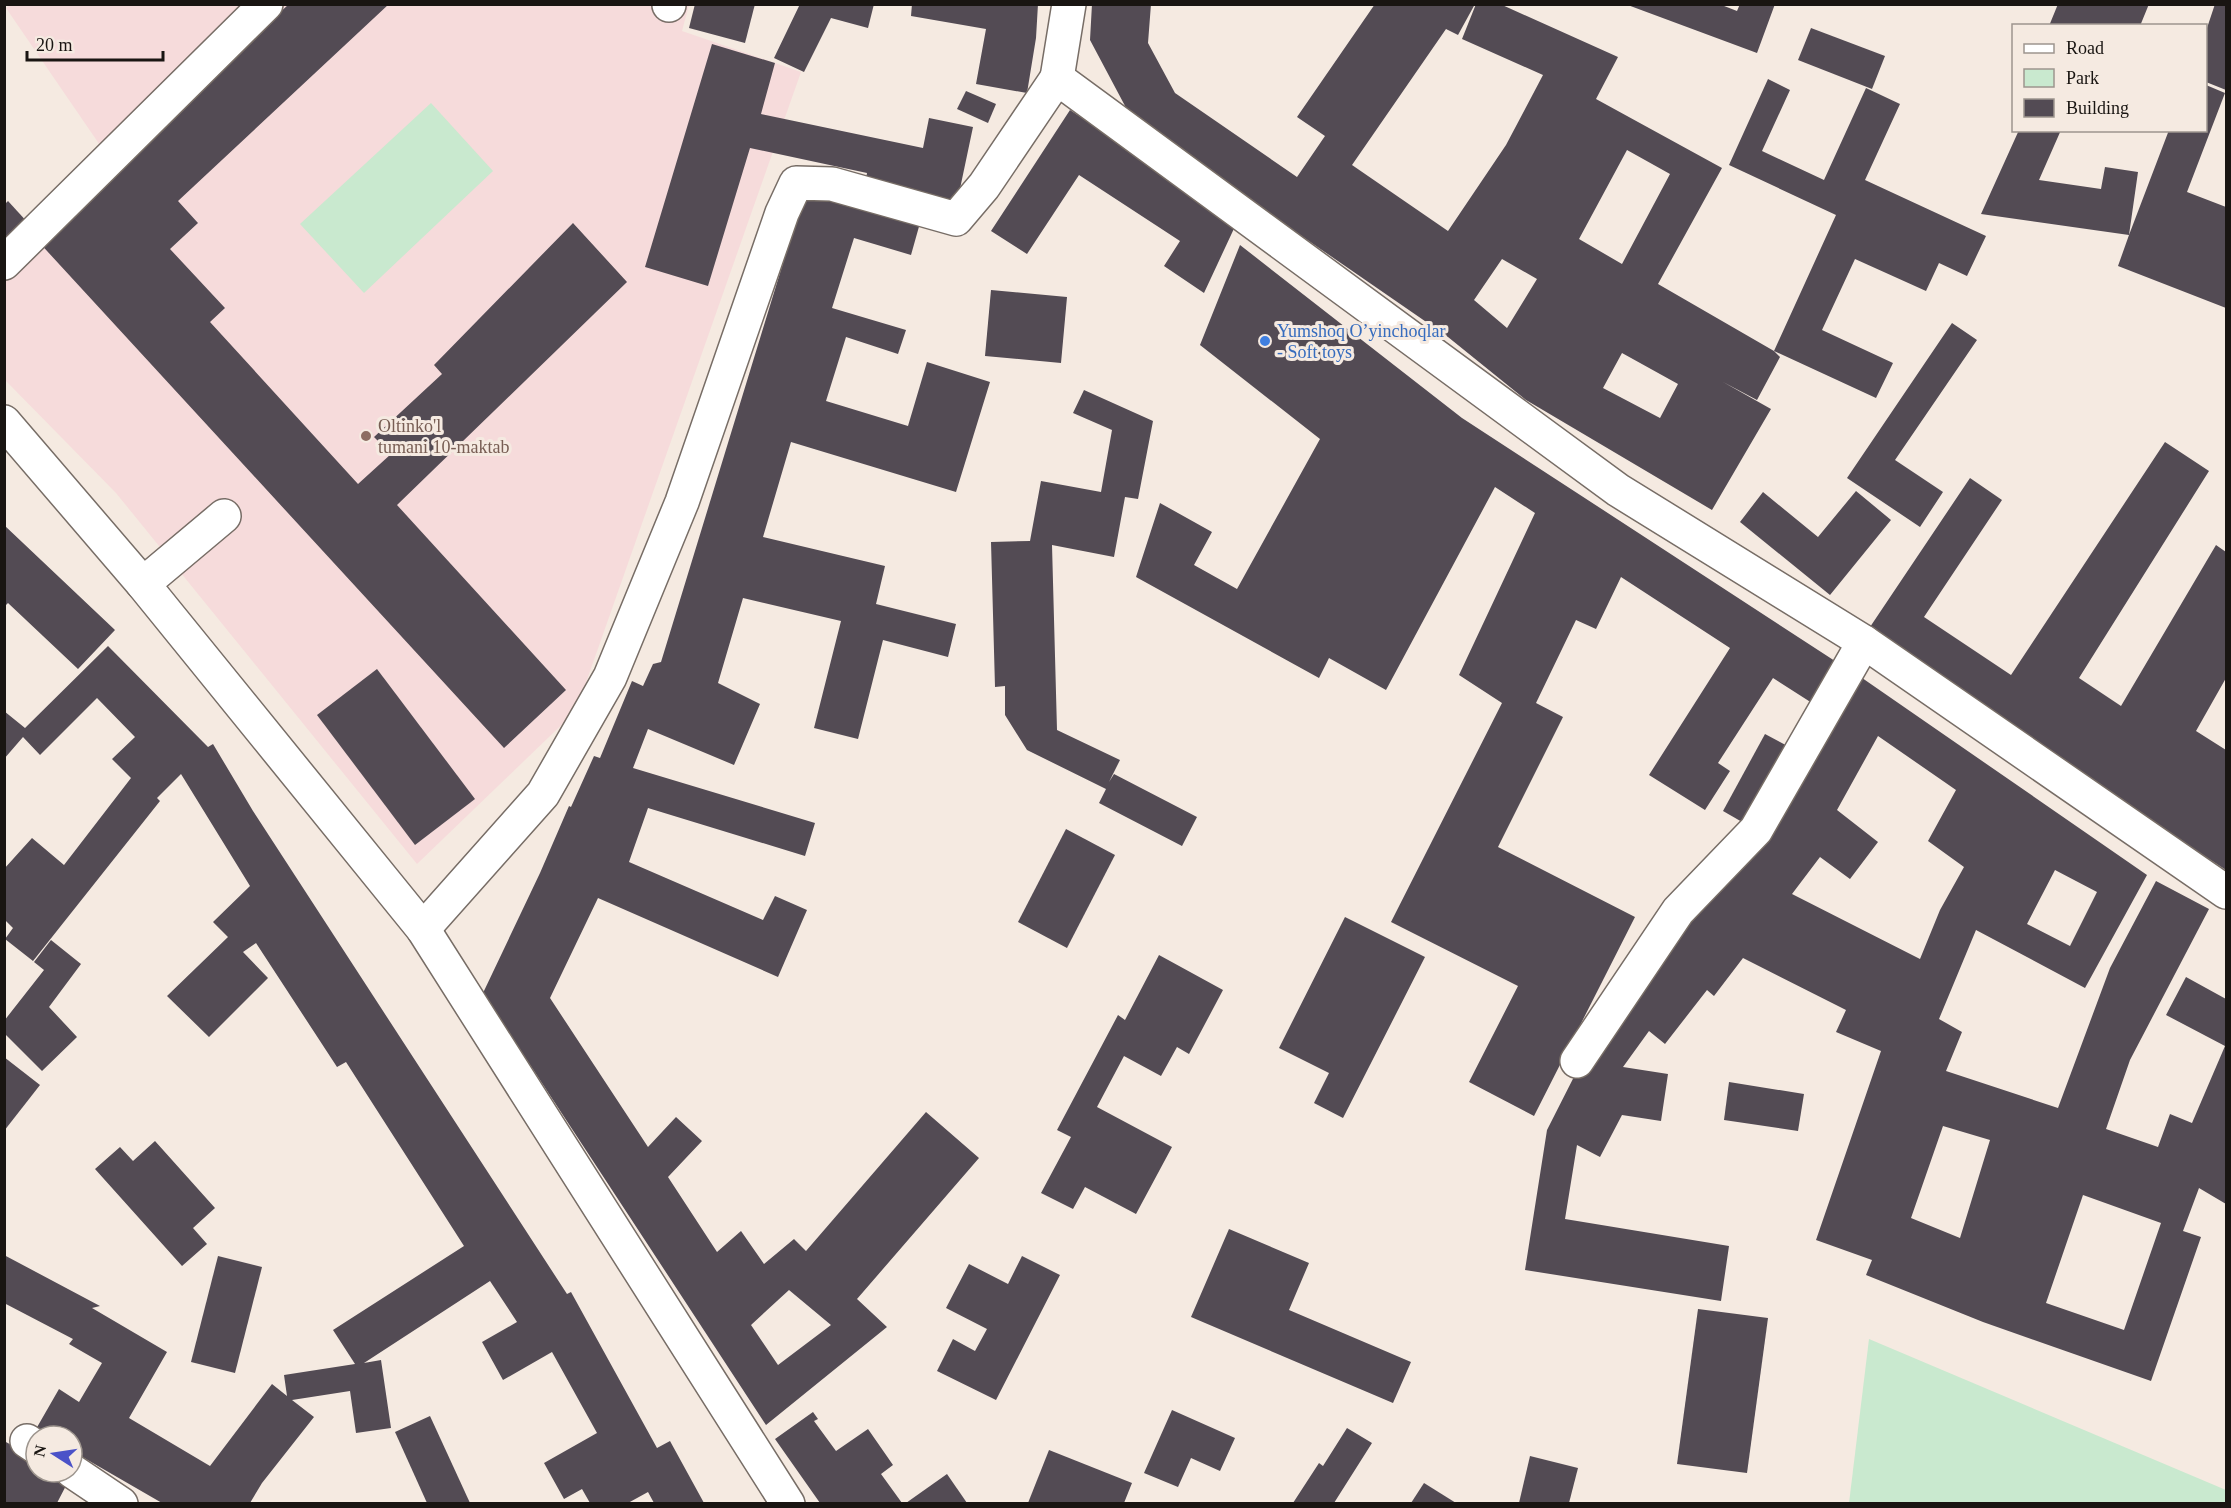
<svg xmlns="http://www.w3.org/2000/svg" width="2231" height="1508" viewBox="0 0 2231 1508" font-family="'Times New Roman',serif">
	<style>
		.education { fill: #f6dbdb }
		.green { fill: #c9e9cf }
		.building { fill: #534b54; fill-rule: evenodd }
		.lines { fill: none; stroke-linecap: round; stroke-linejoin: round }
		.minor-casing { stroke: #776d66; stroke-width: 36 }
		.minor { stroke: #fff; stroke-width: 33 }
		.shop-dot { fill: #3f7fe0; stroke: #f5eae1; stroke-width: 2 }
		.education-dot { fill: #8d6e63; stroke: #f5eae1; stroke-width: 2 }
		.labels { text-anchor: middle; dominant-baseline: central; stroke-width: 6; stroke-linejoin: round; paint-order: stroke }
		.shop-label { font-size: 18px; fill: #366cbe; stroke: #f5eae1; text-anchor: start }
		.education-label { font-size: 18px; fill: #785e54; stroke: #f5eae1; text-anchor: start }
	</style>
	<rect width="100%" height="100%" fill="#f5eae1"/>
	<path class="education" d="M 10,5 L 689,5 L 682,31 L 801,72 L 576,711 L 417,864 L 116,493 L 5,380 L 5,253 L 106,154 L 6,8 Z"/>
	<g class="green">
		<path d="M 431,103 L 493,171 L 364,293 L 300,224 Z"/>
		<path d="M 1869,1339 L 2226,1490 L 2226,1503 L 1849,1503 Z"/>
	</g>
	<g class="building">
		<path d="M 289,4 L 389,4 L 178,201 L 198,223 L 170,249 L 225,308 L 210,322 L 358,484 L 391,454 L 374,437 L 442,374 L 434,365 L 573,223 L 627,282 L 397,505 L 566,690 L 504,748 L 36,239 Z"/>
		<path d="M 695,4 L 755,4 L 745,43 L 689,28 Z"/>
		<path d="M 800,4 L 874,4 L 868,28 L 831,18 L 804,72 L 774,58 Z"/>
		<path d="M 912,4 L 1038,4 L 1036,38 L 1027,93 L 976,84 L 986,29 L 911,16 Z"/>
		<path d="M 1092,4 L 1151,4 L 1148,43 L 1175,93 L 1297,177 L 1325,136 L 1297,117 L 1375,4 L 1475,4 L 1458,35 L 1446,29 L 1352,165 L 1448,231 L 1506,145 L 1543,75 L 1462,39 L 1476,4 L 1500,4 L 1618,57 L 1596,99 L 1722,168 L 1658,284 L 1774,351 L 1780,357 L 1757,400 L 1723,382 L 1771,409 L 1712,510 L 1526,400 L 1448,337 L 1132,119 L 1090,40 ZM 1627,150 L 1670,174 L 1622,264 L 1579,239 ZM 1502,259 L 1537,279 L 1507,328 L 1474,300 ZM 1622,353 L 1678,384 L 1660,418 L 1603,388 Z"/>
		<path d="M 1625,4 L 1719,4 L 1737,11 L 1740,4 L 1775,4 L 1757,53 Z"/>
		<path d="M 2058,4 L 2149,4 L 2140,26 L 2049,26 Z"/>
		<path d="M 2215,4 L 2226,4 L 2226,90 L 2206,82 L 2206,31 Z"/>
		<path d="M 1811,28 L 1885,56 L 1872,89 L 1798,60 Z"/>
		<path d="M 712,44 L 775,63 L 761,114 L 923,148 L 929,118 L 973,127 L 957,203 L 865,184 L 867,173 L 750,148 L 708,286 L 645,267 Z"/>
		<path d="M 1768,79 L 1790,90 L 1762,151 L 1824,180 L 1866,88 L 1900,104 L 1865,180 L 1986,236 L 1967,276 L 1939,263 L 1926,291 L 1855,259 L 1822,330 L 1893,363 L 1876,398 L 1774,351 L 1836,215 L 1729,165 Z"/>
		<path d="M 2206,85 L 2225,93 L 2187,192 L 2226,207 L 2226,308 L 2118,266 L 2129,235 L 1981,214 L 2019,130 L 2061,130 L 2039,180 L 2101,189 L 2105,167 L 2138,172 L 2129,235 L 2169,130 L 2206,130 Z"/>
		<path d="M 966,91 L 996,104 L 988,123 L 957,109 Z"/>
		<path d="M 1070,110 L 1238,220 L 1204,293 L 1164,266 L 1180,241 L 1079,175 L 1027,254 L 991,231 Z"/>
		<path d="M 806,188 L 920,223 L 911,255 L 854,238 L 832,308 L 906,330 L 898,354 L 846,337 L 826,401 L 908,426 L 927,362 L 990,382 L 956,492 L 791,442 L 763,537 L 885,566 L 876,604 L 956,624 L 948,657 L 883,640 L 858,739 L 814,728 L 841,621 L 743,598 L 718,683 L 760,704 L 734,765 L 648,729 L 633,768 L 815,823 L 805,856 L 648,808 L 629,862 L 763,920 L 775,896 L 807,910 L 778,977 L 598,898 L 550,998 L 648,1147 L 676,1117 L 702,1141 L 668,1177 L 717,1252 L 741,1231 L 764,1264 L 794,1239 L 806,1251 L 926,1112 L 979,1158 L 857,1299 L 887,1327 L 766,1425 L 483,993 L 540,873 L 569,806 L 571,807 L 594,756 L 600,758 L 632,681 L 643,686 L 653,664 L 661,662 ZM 789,1290 L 831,1325 L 778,1365 L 751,1325 Z"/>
		<path d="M 8,201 L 29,224 L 4,246 L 4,205 Z"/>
		<path d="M 1240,245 L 1462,418 L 1838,663 L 1812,703 L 1773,678 L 1718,763 L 1730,771 L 1705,810 L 1649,775 L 1730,648 L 1621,577 L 1596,629 L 1576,620 L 1536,703 L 1563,717 L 1498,847 L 1635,917 L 1534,1116 L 1469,1082 L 1518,986 L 1391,922 L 1502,703 L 1459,675 L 1535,513 L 1495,487 L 1386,690 L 1329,658 L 1319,678 L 1136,577 L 1160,503 L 1212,532 L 1194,565 L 1237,589 L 1320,439 L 1200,345 Z"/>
		<path d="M 991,290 L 1067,297 L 1061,363 L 985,356 Z"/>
		<path d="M 1952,323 L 1977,340 L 1895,460 L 1943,492 L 1920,527 L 1847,478 Z"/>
		<path d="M 1084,390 L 1153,421 L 1138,499 L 1125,497 L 1114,557 L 1052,545 L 1057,730 L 1120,760 L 1109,782 L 1114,774 L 1197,817 L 1182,846 L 1099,803 L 1106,789 L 1027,750 L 1005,715 L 1005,686 L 995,687 L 991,542 L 1030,541 L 1041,481 L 1101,492 L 1112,430 L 1073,413 Z"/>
		<path d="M 2165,442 L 2209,471 L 2079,678 L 2121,706 L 2216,545 L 2226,552 L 2226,678 L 2196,731 L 2226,750 L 2226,870 L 2118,800 L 1868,630 L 1970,478 L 2002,500 L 1924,617 L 2011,675 Z"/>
		<path d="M 1856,491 L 1891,520 L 1830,595 L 1740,522 L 1763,492 L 1818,537 Z"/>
		<path d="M 4,525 L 115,630 L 78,669 L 8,603 L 4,607 Z"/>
		<path d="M 108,646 L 208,747 L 213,744 L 253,811 L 567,1294 L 571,1292 L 657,1448 L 670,1441 L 704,1503 L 654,1503 L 648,1492 L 628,1503 L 590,1503 L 582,1489 L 564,1499 L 544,1463 L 597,1433 L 552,1352 L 503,1380 L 482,1342 L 517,1322 L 490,1281 L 364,1363 L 381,1360 L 391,1428 L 356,1433 L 350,1391 L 292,1400 L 314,1417 L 262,1483 L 250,1503 L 162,1503 L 72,1451 L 72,1436 L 47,1436 L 36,1429 L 59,1389 L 79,1402 L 102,1363 L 69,1344 L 73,1339 L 4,1303 L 4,1255 L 100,1306 L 92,1308 L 167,1352 L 129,1418 L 210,1466 L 272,1384 L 287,1396 L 284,1375 L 355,1364 L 333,1330 L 464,1246 L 346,1062 L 337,1067 L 256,943 L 243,952 L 268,978 L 209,1037 L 167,996 L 228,937 L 213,922 L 250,886 L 181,774 L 157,798 L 160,801 L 33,961 L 5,939 L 13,928 L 4,919 L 4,869 L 32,838 L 64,865 L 131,778 L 112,759 L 135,737 L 97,698 L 40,755 L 23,737 L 4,759 L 4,711 L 25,728 Z"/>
		<path d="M 377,669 L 475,799 L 415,845 L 317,715 Z"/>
		<path d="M 1852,671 L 2147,875 L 2085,988 L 1976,930 L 1939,1019 L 1962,1032 L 1946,1071 L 2058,1108 L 2110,968 L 2156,881 L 2209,909 L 2130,1060 L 2106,1129 L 2158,1147 L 2170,1114 L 2192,1123 L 2225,1046 L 2166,1015 L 2186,977 L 2226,999 L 2226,1204 L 2199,1188 L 2183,1231 L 2201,1237 L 2151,1381 L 1983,1322 L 1866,1275 L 1872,1260 L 1816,1240 L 1881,1051 L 1836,1032 L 1846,1010 L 1743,958 L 1714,996 L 1707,990 L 1665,1044 L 1649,1031 L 1623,1067 L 1668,1074 L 1661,1121 L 1622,1115 L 1600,1157 L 1577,1145 L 1565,1219 L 1729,1246 L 1721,1301 L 1525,1270 L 1547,1130 L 1582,1061 ZM 1878,736 L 1956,790 L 1928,841 L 1964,867 L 1940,910 L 1920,959 L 1792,894 L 1820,857 L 1850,879 L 1878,842 L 1837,810 ZM 2055,870 L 2097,892 L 2070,946 L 2027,924 ZM 1943,1126 L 1990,1140 L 1960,1238 L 1911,1218 ZM 2083,1195 L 2161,1223 L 2124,1330 L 2046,1303 Z"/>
		<path d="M 1765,734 L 1799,752 L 1756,830 L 1723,811 Z"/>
		<path d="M 1066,829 L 1115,855 L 1067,948 L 1018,922 Z"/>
		<path d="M 1345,917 L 1425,957 L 1343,1118 L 1314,1103 L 1329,1073 L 1279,1048 Z"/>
		<path d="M 51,940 L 81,964 L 49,1007 L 77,1037 L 42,1071 L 4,1033 L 4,1021 L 44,970 L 34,962 Z"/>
		<path d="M 1159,955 L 1223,990 L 1189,1054 L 1177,1047 L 1161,1076 L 1124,1056 L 1097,1107 L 1172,1147 L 1136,1214 L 1085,1187 L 1073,1209 L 1041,1193 L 1071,1137 L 1057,1130 L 1118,1015 L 1125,1020 Z"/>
		<path d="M 4,1057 L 40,1085 L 4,1131 Z"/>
		<path d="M 1729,1082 L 1804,1094 L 1798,1131 L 1724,1120 Z"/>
		<path d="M 155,1141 L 215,1208 L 193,1228 L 207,1244 L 182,1266 L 95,1169 L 120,1147 L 133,1161 Z"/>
		<path d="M 1229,1229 L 1309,1263 L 1289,1310 L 1411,1362 L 1393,1403 L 1191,1317 Z"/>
		<path d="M 218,1256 L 262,1267 L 235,1373 L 191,1362 Z"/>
		<path d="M 1022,1256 L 1060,1275 L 996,1400 L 937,1371 L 953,1339 L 975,1351 L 987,1329 L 946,1308 L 969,1264 L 1008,1284 Z"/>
		<path d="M 1698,1309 L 1768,1318 L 1747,1473 L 1677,1464 Z"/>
		<path d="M 1172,1410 L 1235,1438 L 1220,1471 L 1191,1458 L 1178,1487 L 1144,1473 Z"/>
		<path d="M 813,1412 L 818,1419 L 814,1421 L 836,1451 L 868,1429 L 893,1465 L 881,1474 L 902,1503 L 820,1503 L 775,1439 Z"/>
		<path d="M 430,1416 L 470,1503 L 427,1503 L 395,1432 Z"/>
		<path d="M 1347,1428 L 1372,1443 L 1334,1503 L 1293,1503 L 1319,1463 L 1323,1466 Z"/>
		<path d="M 4,1441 L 36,1458 L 36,1472 L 63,1472 L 71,1476 L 57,1503 L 4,1503 Z"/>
		<path d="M 1049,1450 L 1132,1483 L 1124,1503 L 1028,1503 Z"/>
		<path d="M 1530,1456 L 1578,1468 L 1569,1503 L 1519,1503 Z"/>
		<path d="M 947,1474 L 967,1503 L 906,1503 Z"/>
		<path d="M 1424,1483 L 1456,1503 L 1411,1503 Z"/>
	</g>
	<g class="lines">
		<g class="minor-casing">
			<g id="minor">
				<path d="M 669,4 L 669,5"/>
				<path d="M 1069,4 L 1057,78 L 1618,490 L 1864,642 L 2226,892"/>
				<path d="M 4,263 L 266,4"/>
				<path d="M 4,422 L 143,584 L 423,929 L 788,1504"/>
				<path d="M 143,584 L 224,516"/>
				<path d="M 423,929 L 543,794 L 610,677 L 682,502 L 782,213 L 796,183 L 832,184 L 956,219 L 984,186 L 1057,78"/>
				<path d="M 1577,1061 L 1678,911 L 1756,830 L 1864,642"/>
				<path d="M 27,1441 L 36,1447"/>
				<path d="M 72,1471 L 121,1504"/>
			</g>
		</g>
		<use href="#minor" class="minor"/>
	</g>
	<circle class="shop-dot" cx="1265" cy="341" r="6"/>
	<circle class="education-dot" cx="366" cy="436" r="6"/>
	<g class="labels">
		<g class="shop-label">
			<text x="1277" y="331">Yumshoq O’yinchoqlar<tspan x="1277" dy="21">- Soft toys</tspan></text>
		</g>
		<g class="education-label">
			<text x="378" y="426">Oltinko'l<tspan x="378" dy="21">tumani 10-maktab</tspan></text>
		</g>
	</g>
	<rect width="2231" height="1508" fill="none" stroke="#191512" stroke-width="12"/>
	<rect x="2012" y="24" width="195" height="108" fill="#f5eae1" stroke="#9d958e" stroke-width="1.5"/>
	<rect x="2024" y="44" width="30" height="9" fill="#ffffff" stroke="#9d958e" stroke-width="1.5"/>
	<text x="2066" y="54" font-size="18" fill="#191512">Road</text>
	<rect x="2024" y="69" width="30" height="18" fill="#c9e9cf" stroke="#9d958e" stroke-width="1.5"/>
	<text x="2066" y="84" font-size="18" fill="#191512">Park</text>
	<rect x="2024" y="99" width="30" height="18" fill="#534b54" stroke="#9d958e" stroke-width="1.5"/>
	<text x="2066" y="114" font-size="18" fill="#191512">Building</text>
	<g transform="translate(54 1454) rotate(282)"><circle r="28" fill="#f5eae1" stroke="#9d958e" stroke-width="1.5"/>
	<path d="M0-4.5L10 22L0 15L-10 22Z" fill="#4b52c8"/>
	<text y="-9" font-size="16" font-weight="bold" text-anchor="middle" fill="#191512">N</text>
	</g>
	<path d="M27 51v9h136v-9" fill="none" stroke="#191512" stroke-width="3"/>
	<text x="36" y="51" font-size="18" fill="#191512" stroke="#f5eae1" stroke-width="4.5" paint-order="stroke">20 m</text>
</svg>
